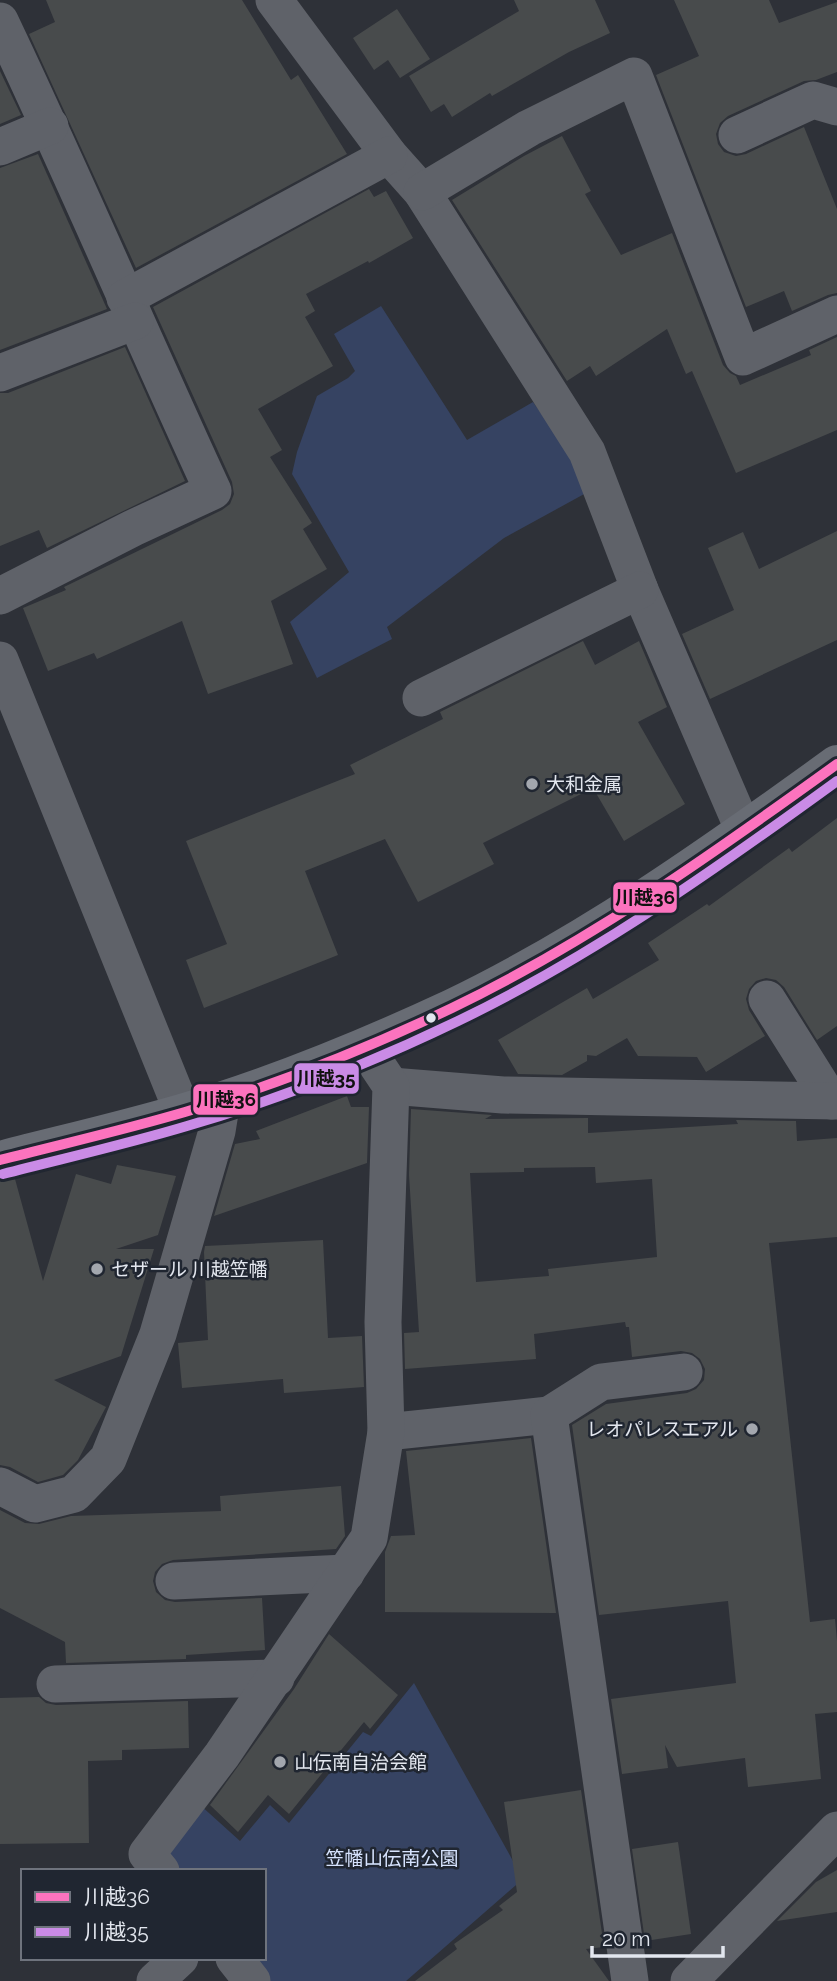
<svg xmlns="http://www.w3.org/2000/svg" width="837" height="1981" viewBox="0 0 837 1981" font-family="Raleway,'Noto Sans JP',sans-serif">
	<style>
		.green { fill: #364362 }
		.building { fill: #484b4c; fill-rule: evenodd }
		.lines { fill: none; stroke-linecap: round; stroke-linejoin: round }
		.minor { stroke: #5f6269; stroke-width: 37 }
		.primary { stroke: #686c74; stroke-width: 38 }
		.bus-1-casing { stroke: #202631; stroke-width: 16 }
		.bus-2-casing { stroke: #202631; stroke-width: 16 }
		.bus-1 { stroke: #fc73be; stroke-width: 10 }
		.bus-2 { stroke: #ca8be6; stroke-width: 10 }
		.poi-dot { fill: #a3a7ae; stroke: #202631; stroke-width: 2.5 }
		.bus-dot { fill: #e2e6ee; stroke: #202631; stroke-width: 2.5 }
		.labels { text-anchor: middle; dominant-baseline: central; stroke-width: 5; stroke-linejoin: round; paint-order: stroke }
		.poi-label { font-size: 19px; fill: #e2e6ee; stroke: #202631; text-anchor: start }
		.park-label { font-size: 19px; fill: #d6e3fe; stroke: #202631 }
		.line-badge { stroke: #202631; stroke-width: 2.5 }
		.pale-badge-label { font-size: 19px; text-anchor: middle; font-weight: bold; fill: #111 }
	</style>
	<rect width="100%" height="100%" fill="#2e3138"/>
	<g class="green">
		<path d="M 381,306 L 467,440 L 533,402 L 564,445 L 586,493 L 504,538 L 387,627 L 392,639 L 317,678 L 290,622 L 349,572 L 292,474 L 297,452 L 317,396 L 348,378 L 355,371 L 334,334 Z"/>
		<path d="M 414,1683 L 523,1879 L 406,1981 L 266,1981 L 247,1958 L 264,1958 L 264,1871 L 174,1871 L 160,1854 L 199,1804 L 240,1841 L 270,1805 L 289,1823 L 363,1732 L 371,1736 Z"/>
	</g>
	<g class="building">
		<path d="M 46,0 L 242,0 L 291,80 L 298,75 L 347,154 L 136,268 L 29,34 L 55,22 Z"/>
		<path d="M 514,0 L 595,0 L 610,33 L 569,52 L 492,96 L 490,93 L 452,117 L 444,104 L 431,112 L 409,76 L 519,11 Z"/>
		<path d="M 674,0 L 769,0 L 779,23 L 837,2 L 837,72 L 816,80 L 804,81 L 728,116 L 720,123 L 716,134 L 718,144 L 724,152 L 736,156 L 746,154 L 804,127 L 837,209 L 837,293 L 828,295 L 792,311 L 784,291 L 746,307 L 656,75 L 699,56 Z"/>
		<path d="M 397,9 L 430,59 L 400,78 L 388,60 L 374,70 L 353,38 Z"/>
		<path d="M 0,71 L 21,115 L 0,124 Z"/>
		<path d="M 562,136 L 591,191 L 585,194 L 621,255 L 672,233 L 723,365 L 730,373 L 736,376 L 740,385 L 811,355 L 809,350 L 837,337 L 837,430 L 736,473 L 692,371 L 686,374 L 667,329 L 596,376 L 590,366 L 567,381 L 452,200 L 524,156 Z"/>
		<path d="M 38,154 L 107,309 L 0,350 L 0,168 Z"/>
		<path d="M 369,189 L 374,197 L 386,191 L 413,238 L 369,263 L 368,261 L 306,294 L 315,311 L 305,317 L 333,366 L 258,409 L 282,450 L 270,457 L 312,523 L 303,529 L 327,569 L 271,601 L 293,664 L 208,694 L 182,621 L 97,659 L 94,653 L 48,671 L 23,608 L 66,590 L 64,587 L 222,510 L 230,504 L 234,494 L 232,482 L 153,307 Z"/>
		<path d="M 125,347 L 185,481 L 47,548 L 39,530 L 0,546 L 0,393 L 8,393 Z"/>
		<path d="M 837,531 L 837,640 L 710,699 L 682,634 L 734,610 L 708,548 L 743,532 L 759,569 Z"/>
		<path d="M 583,641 L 595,665 L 639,641 L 667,707 L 638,722 L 685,804 L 624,841 L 593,788 L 483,843 L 494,864 L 418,902 L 385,839 L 305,871 L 338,955 L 204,1008 L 186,960 L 227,944 L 186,841 L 355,774 L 350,765 L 443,719 L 440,712 Z"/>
		<path d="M 837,818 L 837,1026 L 817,1040 L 784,987 L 776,980 L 766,978 L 756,981 L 749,989 L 746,999 L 749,1010 L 765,1036 L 706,1072 L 697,1057 L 638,1056 L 627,1038 L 596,1056 L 587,1055 L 587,1061 L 562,1075 L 518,1074 L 498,1040 L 587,988 L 593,999 L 659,960 L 648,943 L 707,904 L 709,906 L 789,848 L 792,852 Z"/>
		<path d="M 347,1096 L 351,1107 L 369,1107 L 367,1163 L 214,1216 L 235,1144 L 260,1139 L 256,1131 Z"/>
		<path d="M 411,1109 L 492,1115 L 485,1119 L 588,1118 L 588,1133 L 738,1124 L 736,1120 L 796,1121 L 797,1141 L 837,1138 L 837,1237 L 769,1243 L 810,1622 L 835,1619 L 837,1641 L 837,1712 L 815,1714 L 821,1779 L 748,1787 L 745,1758 L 677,1767 L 665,1745 L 668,1768 L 622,1774 L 611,1699 L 736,1683 L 728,1601 L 599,1615 L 572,1425 L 606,1404 L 687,1393 L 696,1389 L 704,1380 L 705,1369 L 700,1359 L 692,1353 L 681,1351 L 632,1357 L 629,1327 L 626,1327 L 625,1322 L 534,1334 L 536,1359 L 405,1369 L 404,1333 L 419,1332 L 409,1175 ZM 595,1167 L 596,1183 L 652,1179 L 657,1257 L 548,1269 L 549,1276 L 476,1282 L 470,1173 L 524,1172 L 524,1168 Z"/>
		<path d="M 117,1165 L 176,1176 L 158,1235 L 116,1249 L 154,1249 L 121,1356 L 54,1380 L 106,1407 L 78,1460 L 63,1475 L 38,1482 L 10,1467 L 0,1465 L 0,1181 L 15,1179 L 43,1281 L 76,1174 L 111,1184 Z"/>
		<path d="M 323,1240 L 328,1338 L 362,1336 L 364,1387 L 284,1393 L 283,1379 L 182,1388 L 178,1343 L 208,1340 L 204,1252 L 205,1246 Z"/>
		<path d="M 531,1438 L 556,1613 L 385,1612 L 385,1552 L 391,1536 L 415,1535 L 406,1451 Z"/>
		<path d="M 341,1486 L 345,1536 L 336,1549 L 173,1560 L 162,1564 L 155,1572 L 153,1581 L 156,1592 L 165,1600 L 175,1602 L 262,1598 L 265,1650 L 186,1655 L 186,1659 L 66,1663 L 65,1642 L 0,1608 L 0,1510 L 25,1523 L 39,1524 L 71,1516 L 221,1511 L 220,1496 Z"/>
		<path d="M 329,1634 L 398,1695 L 370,1729 L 364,1722 L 289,1814 L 268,1795 L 238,1832 L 210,1805 L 294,1689 Z"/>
		<path d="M 39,1697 L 46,1703 L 56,1705 L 188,1701 L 189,1748 L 122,1750 L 122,1760 L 88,1761 L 89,1843 L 0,1844 L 0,1698 Z"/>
		<path d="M 581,1790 L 604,1947 L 586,1949 L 609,1981 L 415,1981 L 457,1949 L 454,1944 L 503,1910 L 499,1906 L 517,1892 L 504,1802 Z"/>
		<path d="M 678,1842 L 691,1934 L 645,1941 L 632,1849 Z"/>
		<path d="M 837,1870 L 837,1912 L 777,1921 L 816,1882 Z"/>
	</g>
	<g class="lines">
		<g class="minor">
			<path d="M 274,0 L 389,155 L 422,192 L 587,452 L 640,590 L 744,831"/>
			<path d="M 0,21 C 74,177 141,335 213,491 L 133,528 L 0,596"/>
			<path d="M 737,135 L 813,100 L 837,107"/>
			<path d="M 0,147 L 50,126"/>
			<path d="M 422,192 L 529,128 L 634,76 L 743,357 L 837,314"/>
			<path d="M 125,298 L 389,155"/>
			<path d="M 0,373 L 135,321"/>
			<path d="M 0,660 L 183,1113"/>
			<path d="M 421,698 L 640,590"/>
			<path d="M 767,999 L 831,1101"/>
			<path d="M 391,1086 L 503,1095 L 837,1101"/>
			<path d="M 386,1432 L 549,1415"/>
			<path d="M 0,1486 L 35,1504 L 74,1494 L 108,1459 L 158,1334 L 217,1131 L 222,1100"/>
			<path d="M 174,1581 L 346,1573"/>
			<path d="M 55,1684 L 276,1678"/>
			<path d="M 161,1871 L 147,1854 L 222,1755 L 369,1538 L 386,1432 L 383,1322 L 391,1086 L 365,1047"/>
			<path d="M 234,1958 L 252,1981"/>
			<path d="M 155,1981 L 180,1958"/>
			<path d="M 630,1981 L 549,1415 L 601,1382 L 684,1372"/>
			<path d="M 689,1981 L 837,1830"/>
		</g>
		<path class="primary" d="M 0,1160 C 62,1144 124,1130 185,1112 C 276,1085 366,1048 452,1008 C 589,942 714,853 837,764"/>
		<g class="bus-1-casing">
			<path id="bus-1" d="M 0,1160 C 62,1144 124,1130 185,1112 C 276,1085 366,1049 452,1008 C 589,942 714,853 837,764"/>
		</g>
		<g class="bus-2-casing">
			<path id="bus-2" d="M 3,1174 C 65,1158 127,1144 187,1126 C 280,1099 371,1063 458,1021 C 593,956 716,869 837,781"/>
		</g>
		<use href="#bus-1" class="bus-1"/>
		<use href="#bus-2" class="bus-2"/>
	</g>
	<g class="poi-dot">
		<circle cx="532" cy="784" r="7"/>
		<circle cx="97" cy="1269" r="7"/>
		<circle cx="752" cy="1429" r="7"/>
		<circle cx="280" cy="1762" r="7"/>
	</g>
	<circle class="bus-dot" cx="431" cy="1018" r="6"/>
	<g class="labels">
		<g class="poi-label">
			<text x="546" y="784">大和金属</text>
			<text x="111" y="1269">セザール 川越笠幡</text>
			<text x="738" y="1429" text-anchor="end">レオパレスエアル</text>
			<text x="294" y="1762">山伝南自治会館</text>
		</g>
		<g class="park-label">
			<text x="392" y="1858">笠幡山伝南公園</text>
		</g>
	</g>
	<g class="line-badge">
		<rect x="612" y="881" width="66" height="33" rx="7" fill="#fc73be"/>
		<rect x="293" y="1062" width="67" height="33" rx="7" fill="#ca8be6"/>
		<rect x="192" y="1083" width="67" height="33" rx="7" fill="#fc73be"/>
	</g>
	<g class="pale-badge-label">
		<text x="645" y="904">川越36</text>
		<text x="326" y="1085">川越35</text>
		<text x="226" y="1106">川越36</text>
	</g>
	<rect x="21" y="1869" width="245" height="91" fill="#202631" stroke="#6e737d" stroke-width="2"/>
	<rect x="35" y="1892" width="35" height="10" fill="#fc73be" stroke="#6e737d" stroke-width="2"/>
	<text x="84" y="1904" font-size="21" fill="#e2e6ee">川越36</text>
	<rect x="35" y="1927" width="35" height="10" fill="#ca8be6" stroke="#6e737d" stroke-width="2"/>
	<text x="84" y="1939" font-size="21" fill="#e2e6ee">川越35</text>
	<path d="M592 1946v10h131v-10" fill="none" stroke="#e2e6ee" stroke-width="3.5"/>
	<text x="602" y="1946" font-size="21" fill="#e2e6ee" stroke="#202631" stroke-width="5" paint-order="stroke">20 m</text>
</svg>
